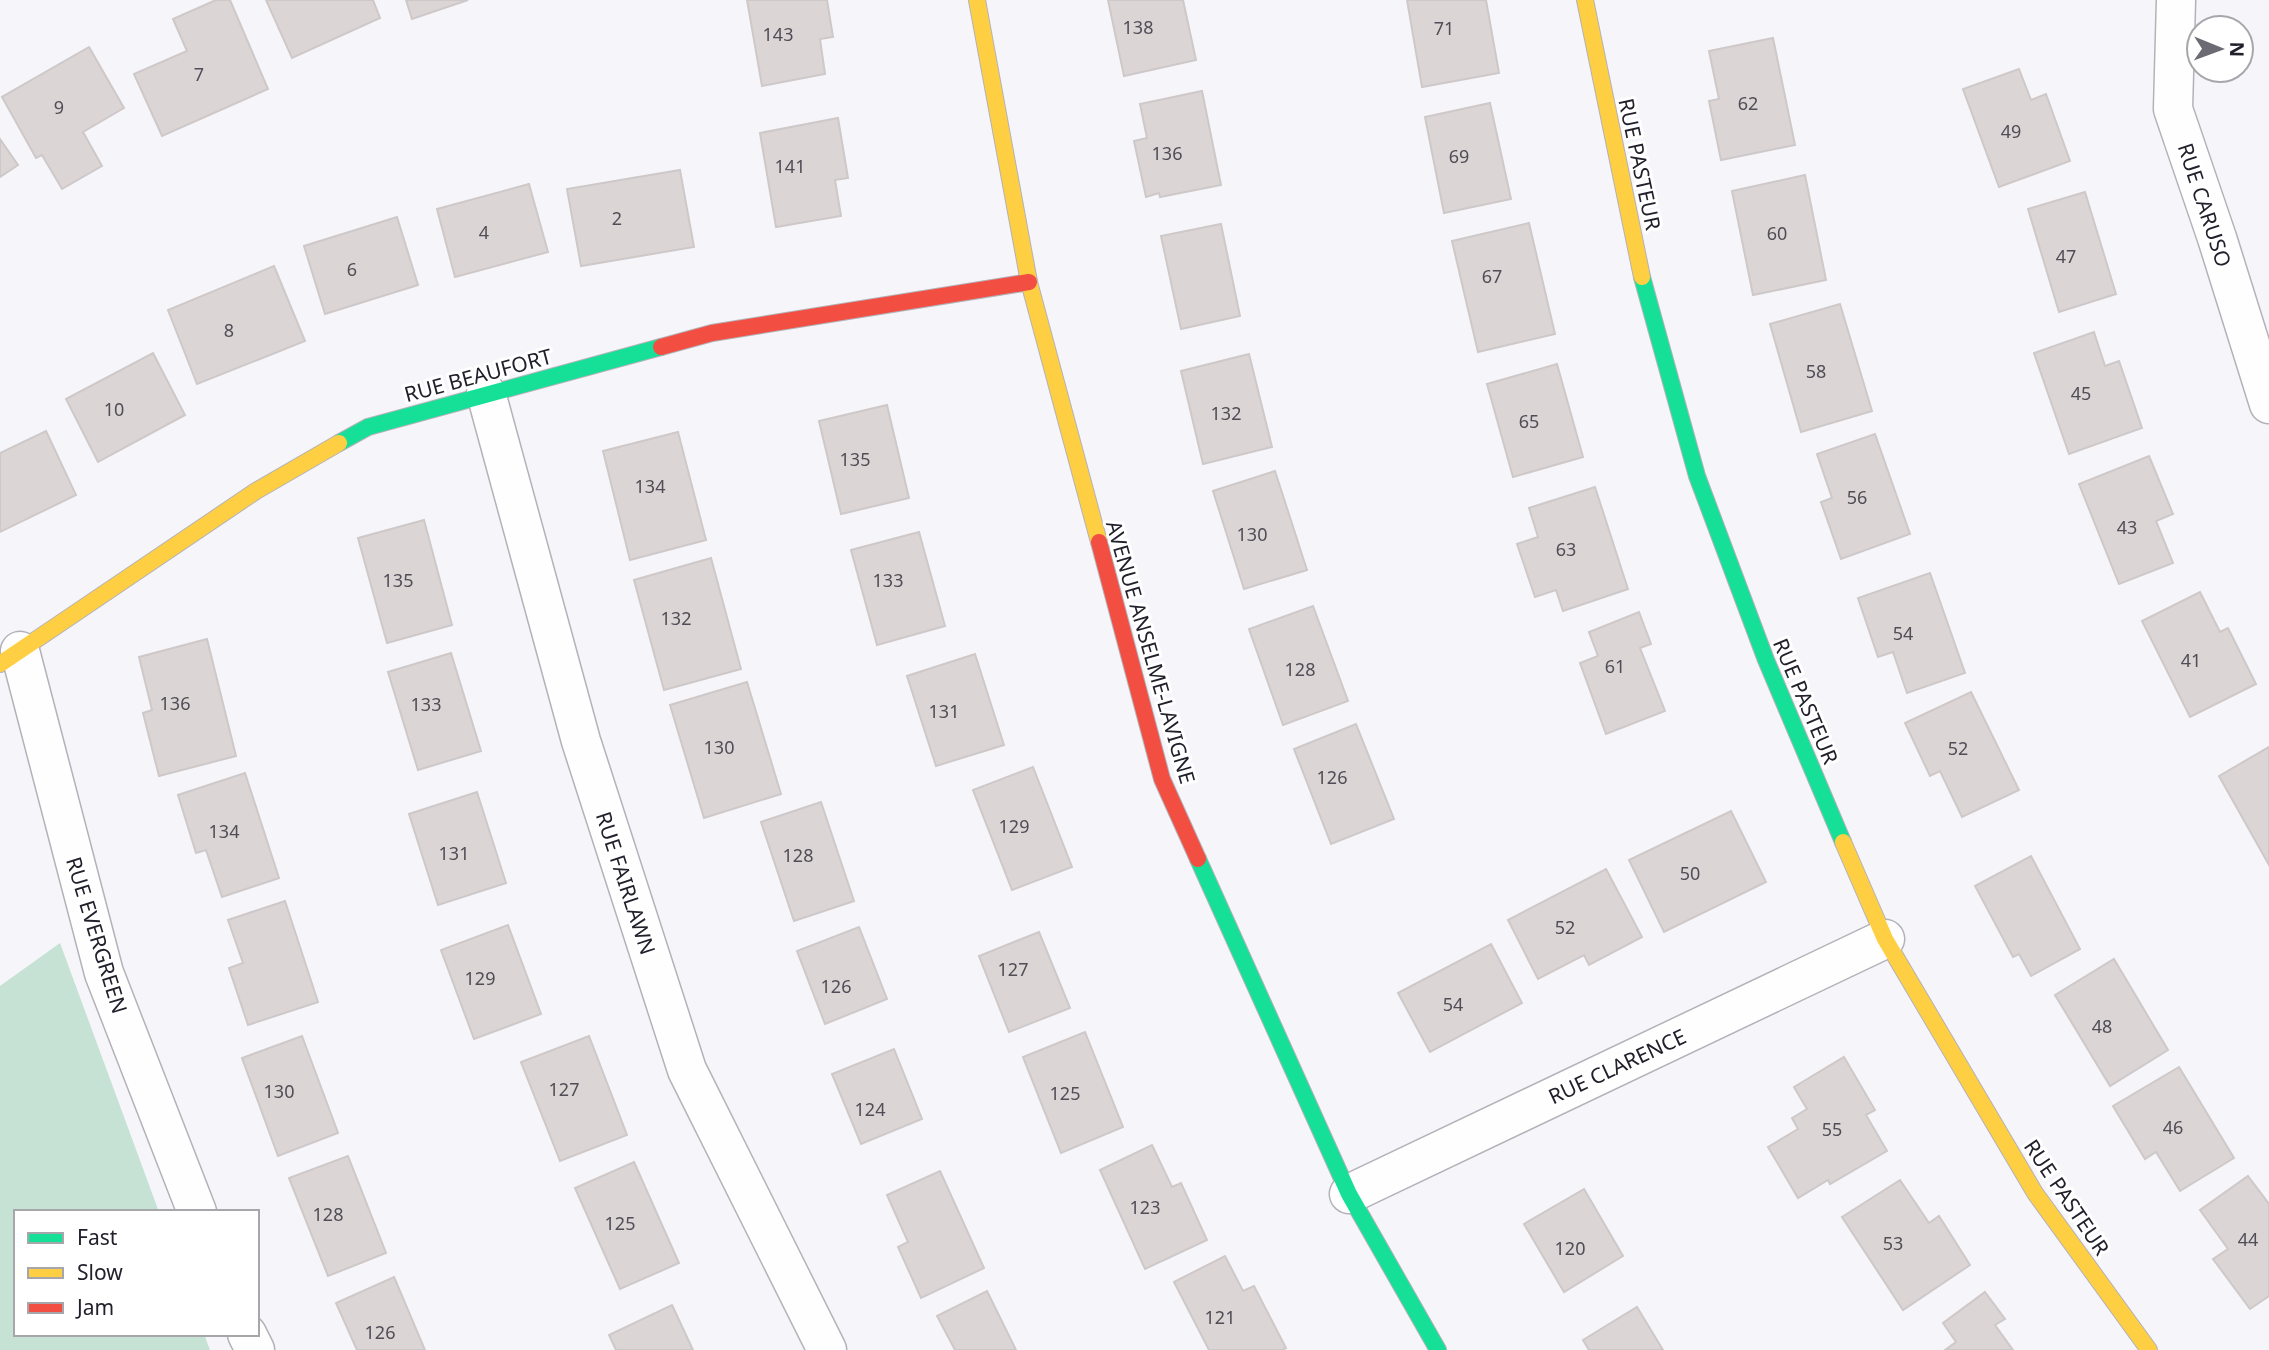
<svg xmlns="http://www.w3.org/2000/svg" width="2269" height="1350" viewBox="0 0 2269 1350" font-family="'Noto Sans',sans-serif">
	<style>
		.green { fill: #c5e2d5 }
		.building { fill: #dcd5d5; stroke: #cec8c9; stroke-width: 2 }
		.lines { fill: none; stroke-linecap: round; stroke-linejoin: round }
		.street-casing { stroke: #b3b2b9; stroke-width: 41 }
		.fast-casing { stroke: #b3b2b9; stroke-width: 18 }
		.slow-casing { stroke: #b3b2b9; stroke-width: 18 }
		.jam-casing { stroke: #b3b2b9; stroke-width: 18 }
		.street { stroke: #fefefe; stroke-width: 38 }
		.fast { stroke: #16e098; stroke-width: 16 }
		.slow { stroke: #ffcf43; stroke-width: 16 }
		.jam { stroke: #f24e42; stroke-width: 16 }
		.labels { text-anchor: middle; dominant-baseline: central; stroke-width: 6; stroke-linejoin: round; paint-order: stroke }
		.number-label { font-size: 18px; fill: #504d56 }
		.street-label { font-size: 21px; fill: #22202b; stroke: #fff }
	</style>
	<rect width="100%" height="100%" fill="#f6f5f9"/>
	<path class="green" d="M 60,943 L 159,1212 L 16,1212 L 16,1334 L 204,1334 L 210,1350 L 0,1350 L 0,986 Z"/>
	<g class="building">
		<path d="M 216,0 L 230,0 L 268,89 L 162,136 L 134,74 L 187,51 L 173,19 Z"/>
		<path d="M 266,0 L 373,0 L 380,18 L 292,58 Z"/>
		<path d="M 406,0 L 468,0 L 412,19 Z"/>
		<path d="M 747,0 L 827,0 L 833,37 L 820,39 L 825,74 L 762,86 Z"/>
		<path d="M 1108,0 L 1183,0 L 1196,60 L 1124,76 Z"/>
		<path d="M 1407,0 L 1486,0 L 1499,73 L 1422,87 Z"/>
		<path d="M 1773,38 L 1795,145 L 1721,160 L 1709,101 L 1719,99 L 1709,51 Z"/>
		<path d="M 89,47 L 124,108 L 83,132 L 102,166 L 62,189 L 42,155 L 36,158 L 2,97 Z"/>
		<path d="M 2019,69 L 2031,100 L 2046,94 L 2070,161 L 1999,187 L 1963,89 Z"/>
		<path d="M 1202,91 L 1221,185 L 1160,197 L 1159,193 L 1146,197 L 1134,141 L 1147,138 L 1140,104 Z"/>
		<path d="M 1490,103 L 1511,199 L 1444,213 L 1425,117 Z"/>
		<path d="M 838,118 L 848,178 L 835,180 L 841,216 L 776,227 L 760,133 Z"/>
		<path d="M 0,139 L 18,165 L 0,177 Z"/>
		<path d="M 680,170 L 694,247 L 581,266 L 567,189 Z"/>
		<path d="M 1805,175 L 1826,280 L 1753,295 L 1732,191 Z"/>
		<path d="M 529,184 L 548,252 L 455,277 L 437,209 Z"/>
		<path d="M 2085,192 L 2116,294 L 2059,312 L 2028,209 Z"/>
		<path d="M 397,217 L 418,285 L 325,314 L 304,246 Z"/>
		<path d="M 1529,223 L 1555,334 L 1478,352 L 1452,241 Z"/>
		<path d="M 1221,224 L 1240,316 L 1181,329 L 1161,236 Z"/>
		<path d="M 274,266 L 305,341 L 197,384 L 168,310 Z"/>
		<path d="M 1840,304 L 1872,411 L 1801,432 L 1770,324 Z"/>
		<path d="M 2094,332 L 2105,366 L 2119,361 L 2142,428 L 2069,454 L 2034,353 Z"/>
		<path d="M 153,353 L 185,415 L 98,462 L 66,399 Z"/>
		<path d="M 1249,354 L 1272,447 L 1203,464 L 1181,371 Z"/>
		<path d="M 1557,364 L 1583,457 L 1513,477 L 1487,384 Z"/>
		<path d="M 887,405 L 909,498 L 841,514 L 819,421 Z"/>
		<path d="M 46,431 L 76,495 L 0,532 L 0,453 Z"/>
		<path d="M 678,432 L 706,540 L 630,560 L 603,451 Z"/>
		<path d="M 1875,434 L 1910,534 L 1841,559 L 1821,502 L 1832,498 L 1817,454 Z"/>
		<path d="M 2149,456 L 2173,514 L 2156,521 L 2173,563 L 2119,584 L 2079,484 Z"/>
		<path d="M 1275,471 L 1307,570 L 1244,589 L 1213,491 Z"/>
		<path d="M 1595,487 L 1628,589 L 1563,611 L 1556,590 L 1535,597 L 1517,544 L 1538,537 L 1529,508 Z"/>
		<path d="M 424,520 L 452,625 L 387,643 L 358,538 Z"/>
		<path d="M 919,532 L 945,626 L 877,645 L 851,550 Z"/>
		<path d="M 711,558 L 741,669 L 664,690 L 634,580 Z"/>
		<path d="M 1930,573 L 1965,673 L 1907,693 L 1893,652 L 1878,657 L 1858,598 Z"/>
		<path d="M 2200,592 L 2220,632 L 2228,628 L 2256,684 L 2190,717 L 2142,621 Z"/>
		<path d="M 1313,606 L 1348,701 L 1283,725 L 1249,629 Z"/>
		<path d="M 1639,612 L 1651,644 L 1640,648 L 1665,711 L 1606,734 L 1580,663 L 1598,656 L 1589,632 Z"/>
		<path d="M 207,639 L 236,756 L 159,776 L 143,713 L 152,710 L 139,657 Z"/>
		<path d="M 451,653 L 481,751 L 418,770 L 388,672 Z"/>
		<path d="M 975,654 L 1004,745 L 936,766 L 907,676 Z"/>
		<path d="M 747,682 L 781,794 L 704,818 L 670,705 Z"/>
		<path d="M 1971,692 L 2019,790 L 1962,817 L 1940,771 L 1930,776 L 1905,723 Z"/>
		<path d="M 1356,724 L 1394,819 L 1331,844 L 1294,749 Z"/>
		<path d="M 2269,747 L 2269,865 L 2219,776 Z"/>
		<path d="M 1033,767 L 1072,867 L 1012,890 L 973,790 Z"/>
		<path d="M 245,773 L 279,878 L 222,897 L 206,850 L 196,853 L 178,795 Z"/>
		<path d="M 477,792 L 506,883 L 438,905 L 409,814 Z"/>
		<path d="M 821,802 L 854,901 L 794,921 L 761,822 Z"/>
		<path d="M 1731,811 L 1766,882 L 1664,932 L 1629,860 Z"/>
		<path d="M 2031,856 L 2080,949 L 2031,976 L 2019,954 L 2013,957 L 1975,886 Z"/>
		<path d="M 1606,869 L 1642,937 L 1589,965 L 1584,955 L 1538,979 L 1508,920 Z"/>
		<path d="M 285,901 L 318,1002 L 248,1025 L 229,968 L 243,963 L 228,920 Z"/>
		<path d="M 508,925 L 541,1014 L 474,1039 L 441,950 Z"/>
		<path d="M 859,927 L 887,999 L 825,1024 L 797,951 Z"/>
		<path d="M 1039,932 L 1070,1008 L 1009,1032 L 979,956 Z"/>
		<path d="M 1491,944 L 1522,1003 L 1430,1052 L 1398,993 Z"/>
		<path d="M 2114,959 L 2168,1050 L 2110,1086 L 2055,995 Z"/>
		<path d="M 1085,1032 L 1123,1127 L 1061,1153 L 1023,1057 Z"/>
		<path d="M 302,1036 L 338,1133 L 278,1156 L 242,1058 Z"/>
		<path d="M 589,1036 L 627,1135 L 560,1161 L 521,1062 Z"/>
		<path d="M 894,1049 L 922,1119 L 861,1144 L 832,1074 Z"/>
		<path d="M 1844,1057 L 1875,1110 L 1866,1115 L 1887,1151 L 1830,1184 L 1828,1180 L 1798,1198 L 1768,1147 L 1798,1129 L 1792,1118 L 1807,1109 L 1794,1087 Z"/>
		<path d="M 2179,1067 L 2234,1158 L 2180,1191 L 2156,1152 L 2145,1159 L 2113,1106 Z"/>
		<path d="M 1152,1145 L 1172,1187 L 1181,1183 L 1207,1240 L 1145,1269 L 1100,1170 Z"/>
		<path d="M 348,1156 L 386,1253 L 328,1276 L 289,1178 Z"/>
		<path d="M 634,1162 L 679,1263 L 620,1289 L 575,1188 Z"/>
		<path d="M 940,1171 L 984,1268 L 921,1298 L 898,1247 L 908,1242 L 887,1195 Z"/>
		<path d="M 2248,1176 L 2269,1204 L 2269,1296 L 2250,1309 L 2213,1259 L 2228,1249 L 2200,1210 Z"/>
		<path d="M 1900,1180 L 1929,1223 L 1939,1216 L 1970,1265 L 1903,1310 L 1842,1217 Z"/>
		<path d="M 1584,1189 L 1623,1256 L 1564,1292 L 1524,1224 Z"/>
		<path d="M 1225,1256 L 1243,1291 L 1254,1286 L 1286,1348 L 1282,1350 L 1209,1350 L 1174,1282 Z"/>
		<path d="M 394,1277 L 425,1350 L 357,1350 L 336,1303 Z"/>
		<path d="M 987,1291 L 1016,1350 L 955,1350 L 937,1316 Z"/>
		<path d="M 1985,1292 L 2005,1319 L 1995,1325 L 2013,1350 L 1945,1350 L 1956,1342 L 1943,1323 Z"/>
		<path d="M 672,1305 L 693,1350 L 616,1350 L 609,1335 Z"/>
		<path d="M 1637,1307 L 1663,1350 L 1589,1350 L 1583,1340 Z"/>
	</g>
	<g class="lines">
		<g class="street-casing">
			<g id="street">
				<path d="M 2176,0 L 2173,109 L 2217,238 L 2269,404"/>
				<path d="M 486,393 L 581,741 L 687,1070 L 827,1350"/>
				<path d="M 20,651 L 104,973 L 197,1212"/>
				<path d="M 1349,1194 L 1885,939"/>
				<path d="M 247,1334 L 255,1350"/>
			</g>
		</g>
		<g class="fast-casing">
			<g id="fast">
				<path d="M 1642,277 L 1697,476 L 1766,660 L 1843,842"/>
				<path d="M 339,443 L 368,427 L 661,347"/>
				<path d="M 1198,859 L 1349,1194 L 1438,1350"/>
			</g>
		</g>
		<g class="slow-casing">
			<g id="slow">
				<path d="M 977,0 L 1029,282 L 1099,542"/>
				<path d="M 1585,0 L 1642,277"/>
				<path d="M 0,664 L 256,491 L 339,443"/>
				<path d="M 1843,842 L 1885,939 L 2035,1193 L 2149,1350"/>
			</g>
		</g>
		<g class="jam-casing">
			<g id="jam">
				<path d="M 661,347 L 712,333 L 1029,282"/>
				<path d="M 1099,542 L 1162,779 L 1198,859"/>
			</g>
		</g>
		<use href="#street" class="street"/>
		<use href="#fast" class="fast"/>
		<use href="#slow" class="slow"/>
		<use href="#jam" class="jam"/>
	</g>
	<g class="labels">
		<g class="number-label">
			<text x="1138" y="27">138</text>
			<text x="1444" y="28">71</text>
			<text x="778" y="34">143</text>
			<text x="199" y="74">7</text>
			<text x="1748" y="103">62</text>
			<text x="59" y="107">9</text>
			<text x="2011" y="131">49</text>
			<text x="1167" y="153">136</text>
			<text x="1459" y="156">69</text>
			<text x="790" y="166">141</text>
			<text x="617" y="218">2</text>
			<text x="484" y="232">4</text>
			<text x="1777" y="233">60</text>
			<text x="2066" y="256">47</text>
			<text x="352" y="269">6</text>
			<text x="1492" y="276">67</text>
			<text x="229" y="330">8</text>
			<text x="1816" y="371">58</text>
			<text x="2081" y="393">45</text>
			<text x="114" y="409">10</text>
			<text x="1226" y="413">132</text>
			<text x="1529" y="421">65</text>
			<text x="855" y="459">135</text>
			<text x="650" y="486">134</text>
			<text x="1857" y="497">56</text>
			<text x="2127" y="527">43</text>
			<text x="1252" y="534">130</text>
			<text x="1566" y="549">63</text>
			<text x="398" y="580">135</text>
			<text x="888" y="580">133</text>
			<text x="676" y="618">132</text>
			<text x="1903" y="633">54</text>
			<text x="2191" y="660">41</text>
			<text x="1615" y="666">61</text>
			<text x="1300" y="669">128</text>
			<text x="175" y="703">136</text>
			<text x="426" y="704">133</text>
			<text x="944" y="711">131</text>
			<text x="719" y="747">130</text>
			<text x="1958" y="748">52</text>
			<text x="1332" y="777">126</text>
			<text x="1014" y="826">129</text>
			<text x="224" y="831">134</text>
			<text x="454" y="853">131</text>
			<text x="798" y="855">128</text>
			<text x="1690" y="873">50</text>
			<text x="1565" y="927">52</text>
			<text x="1013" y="969">127</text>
			<text x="480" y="978">129</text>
			<text x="836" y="986">126</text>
			<text x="1453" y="1004">54</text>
			<text x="2102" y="1026">48</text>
			<text x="564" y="1089">127</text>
			<text x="279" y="1091">130</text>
			<text x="1065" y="1093">125</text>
			<text x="870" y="1109">124</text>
			<text x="2173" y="1127">46</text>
			<text x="1832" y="1129">55</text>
			<text x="1145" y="1207">123</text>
			<text x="328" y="1214">128</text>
			<text x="620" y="1223">125</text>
			<text x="2248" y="1239">44</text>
			<text x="1893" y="1243">53</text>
			<text x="1570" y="1248">120</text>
			<text x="1220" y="1317">121</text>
			<text x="380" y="1332">126</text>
		</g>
		<g class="street-label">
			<text transform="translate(1640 164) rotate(78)">RUE PASTEUR</text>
			<text transform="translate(2205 205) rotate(72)">RUE CARUSO</text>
			<text transform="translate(478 375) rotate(-15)">RUE BEAUFORT</text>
			<text transform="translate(1151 652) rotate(74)">AVENUE ANSELME-LAVIGNE</text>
			<text transform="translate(1806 701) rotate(67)">RUE PASTEUR</text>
			<text transform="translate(626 883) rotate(72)">RUE FAIRLAWN</text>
			<text transform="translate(97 935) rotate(73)">RUE EVERGREEN</text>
			<text transform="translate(1617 1066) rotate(-25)">RUE CLARENCE</text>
			<text transform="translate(2067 1197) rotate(56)">RUE PASTEUR</text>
		</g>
	</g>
	<rect x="14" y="1210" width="245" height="126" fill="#ffffff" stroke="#a7a6aa" stroke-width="2"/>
	<rect x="28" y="1233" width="35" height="10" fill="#16e098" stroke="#a7a6aa" stroke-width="2"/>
	<text x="77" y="1245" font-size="21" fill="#22202b">Fast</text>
	<rect x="28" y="1268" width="35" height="10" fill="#ffcf43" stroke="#a7a6aa" stroke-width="2"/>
	<text x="77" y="1280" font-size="21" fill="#22202b">Slow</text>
	<rect x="28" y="1303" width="35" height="10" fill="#f24e42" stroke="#a7a6aa" stroke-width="2"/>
	<text x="77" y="1315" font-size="21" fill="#22202b">Jam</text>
	<g transform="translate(2220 49) rotate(91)"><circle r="33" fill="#ffffff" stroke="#a7a6aa" stroke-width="2"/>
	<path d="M0-5L12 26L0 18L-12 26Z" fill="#6c6b73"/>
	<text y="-10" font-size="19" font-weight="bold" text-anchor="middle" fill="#22202b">N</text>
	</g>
</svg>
